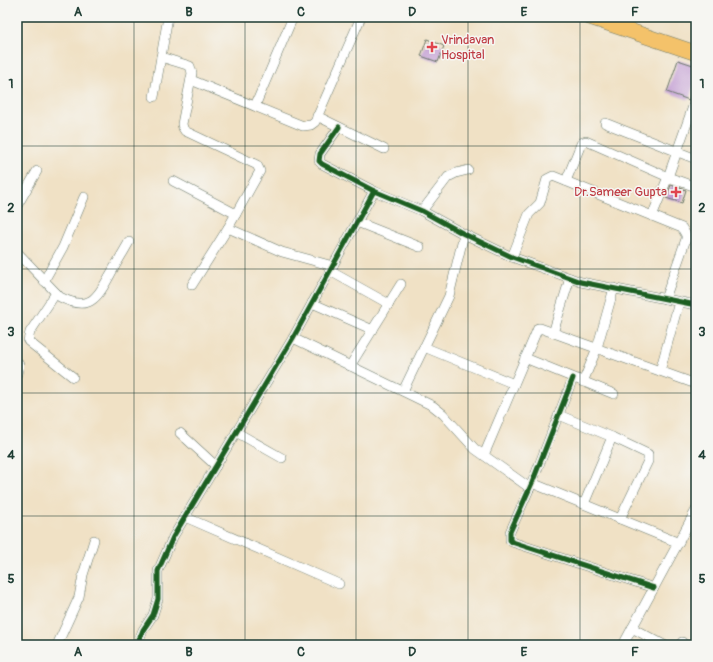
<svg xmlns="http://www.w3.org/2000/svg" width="713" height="662" viewBox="0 0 713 662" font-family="Pangolin,sans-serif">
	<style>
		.building { fill: #bf97d1 }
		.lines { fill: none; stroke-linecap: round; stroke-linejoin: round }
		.minor-casing { stroke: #687667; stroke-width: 10 }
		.trunk-casing { stroke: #687667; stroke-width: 16 }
		.minor { stroke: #fff; stroke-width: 9 }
		.trunk { stroke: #f4c26a; stroke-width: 15 }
		.cycleway-casing { stroke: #f6f6f2; stroke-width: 8 }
		.cycleway { stroke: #1b5e20; stroke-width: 5 }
		.grid { fill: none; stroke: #1f3d34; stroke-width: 1; stroke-opacity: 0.55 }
		.health-dot { fill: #e0444e; stroke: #f6f6f2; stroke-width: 1.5 }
		.labels { text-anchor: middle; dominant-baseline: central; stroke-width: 3; stroke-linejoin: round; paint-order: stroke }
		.health-label { font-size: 13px; fill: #be3a42; stroke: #f6f6f2; text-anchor: start }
		.neatline { fill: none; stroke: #1f3d34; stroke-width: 1.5 }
		.grid-label { font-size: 13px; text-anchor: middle; font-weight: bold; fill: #1f3d34 }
	</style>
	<rect width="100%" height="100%" fill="#f6f6f2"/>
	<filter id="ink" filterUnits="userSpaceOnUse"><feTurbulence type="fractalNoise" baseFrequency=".025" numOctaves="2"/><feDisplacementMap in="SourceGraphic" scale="8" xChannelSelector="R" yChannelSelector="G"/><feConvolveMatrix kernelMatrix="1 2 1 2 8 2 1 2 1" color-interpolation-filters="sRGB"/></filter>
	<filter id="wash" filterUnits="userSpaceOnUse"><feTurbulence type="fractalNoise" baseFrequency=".012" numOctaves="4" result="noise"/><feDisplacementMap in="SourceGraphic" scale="16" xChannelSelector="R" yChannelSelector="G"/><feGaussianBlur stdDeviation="0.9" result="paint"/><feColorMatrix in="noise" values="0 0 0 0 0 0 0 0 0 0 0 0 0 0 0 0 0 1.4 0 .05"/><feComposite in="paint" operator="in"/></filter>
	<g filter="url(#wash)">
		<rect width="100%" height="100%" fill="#f0e1c5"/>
		<g id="blocks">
			<g class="building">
				<path d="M 427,39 L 444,46 L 438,62 L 421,56 Z"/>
				<path d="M 678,60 L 696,66 L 696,78 L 689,100 L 667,92 Z"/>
				<path d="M 671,185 L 686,190 L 682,203 L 666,198 Z"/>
			</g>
		</g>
	</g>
	<g filter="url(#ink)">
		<use href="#blocks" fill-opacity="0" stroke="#687667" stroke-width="1"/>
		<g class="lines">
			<g class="minor-casing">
				<g id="minor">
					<path d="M 161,57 L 190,66 L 192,73 L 182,124 L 183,128 L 185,131 L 257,165 L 260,171 L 228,228 L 192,285"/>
					<path d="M 191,80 L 303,126 L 311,125 L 315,122 L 361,17"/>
					<path d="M 154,97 L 168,17"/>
					<path d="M 255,106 L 293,17"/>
					<path d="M 317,116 L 384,149"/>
					<path d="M 605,123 L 696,159"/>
					<path d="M 339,127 L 320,154 L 319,161 L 322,164 L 374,191 L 422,211 L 464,234 L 512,257 L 581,282 L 696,305"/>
					<path d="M 173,181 L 236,214"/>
					<path d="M 566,181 L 581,144 L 583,142 L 586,141 L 668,177 L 696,187"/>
					<path d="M 17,206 L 37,171"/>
					<path d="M 422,211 L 448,177 L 456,173 L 468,170"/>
					<path d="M 652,216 L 668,177 L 696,98"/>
					<path d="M 357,222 L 420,247"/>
					<path d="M 228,228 L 282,252 L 333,266"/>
					<path d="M 17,252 L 60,297 C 89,312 97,299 110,275 C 116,264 123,253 129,242"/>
					<path d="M 512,257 L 529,214 L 540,203 L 547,179 L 553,176 L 682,228 L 686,235 L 686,239 L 665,299"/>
					<path d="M 330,271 L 389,304"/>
					<path d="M 44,281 L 63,247 L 84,197"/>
					<path d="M 56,293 L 30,332 L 28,341 L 73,377"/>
					<path d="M 312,303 L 373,330"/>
					<path d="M 553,333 L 570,278"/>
					<path d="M 293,338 L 433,406 L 443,414 L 475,449 L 530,488"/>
					<path d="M 424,347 L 514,384"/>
					<path d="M 525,358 L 614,394"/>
					<path d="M 17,361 L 19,365 L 17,374"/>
					<path d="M 350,366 L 401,284"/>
					<path d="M 660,371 L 679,302"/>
					<path d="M 573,378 L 532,483 L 510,532 L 510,540 L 512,542 L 654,588"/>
					<path d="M 583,382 L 597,348 L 614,288"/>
					<path d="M 403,391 L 449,296 L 464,234"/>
					<path d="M 559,415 L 612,437 L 648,454 L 648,461 L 620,519"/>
					<path d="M 236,432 L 282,458"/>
					<path d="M 180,433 L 216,466"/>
					<path d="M 484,455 L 538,328 L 540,328 L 696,384"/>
					<path d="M 532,483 L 679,543"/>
					<path d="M 584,504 L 612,437"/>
					<path d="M 185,517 L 339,584"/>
					<path d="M 632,628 L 664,645"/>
					<path d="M 57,645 L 79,597 L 83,575 L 94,540"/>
					<path d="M 137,645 L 143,630 L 153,615 L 158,599 L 158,571 L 173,537 L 293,338 L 374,191"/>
					<path d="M 623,645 L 696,510"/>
					<path d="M 680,645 L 682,642"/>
				</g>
			</g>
			<g class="trunk-casing">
				<path id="trunk" d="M 589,17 L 696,53"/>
			</g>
			<use href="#minor" class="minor"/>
			<use href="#trunk" class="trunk"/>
			<g class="cycleway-casing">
				<g id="cycleway">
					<path d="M 339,127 L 320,154 L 319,161 L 322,164 L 374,191 L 422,211 L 464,234 L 512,257 L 581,282 L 696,305"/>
					<path d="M 573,378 L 532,483 L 510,532 L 510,540 L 512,542 L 654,588"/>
					<path d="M 137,645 L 143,630 L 153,615 L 158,599 L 158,571 L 173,537 L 293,338 L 374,191"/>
				</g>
			</g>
			<use href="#cycleway" class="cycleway"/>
		</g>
	</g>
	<path class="grid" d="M 134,17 L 134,645M 245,17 L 245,645M 356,17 L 356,645M 468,17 L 468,645M 580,17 L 580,645M 17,146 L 696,146M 17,269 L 696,269M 17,393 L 696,393M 17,516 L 696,516"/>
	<g class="health-dot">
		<path d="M430 41h4v4h4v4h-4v4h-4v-4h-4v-4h4z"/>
		<path d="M674 186h4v4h4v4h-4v4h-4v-4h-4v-4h4z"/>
	</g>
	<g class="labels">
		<g class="health-label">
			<text x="441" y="40">Vrindavan<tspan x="441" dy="15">Hospital</tspan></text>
			<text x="667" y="192" text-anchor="end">Dr.Sameer Gupta</text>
		</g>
	</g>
	<rect width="713" height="662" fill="none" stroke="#f6f6f2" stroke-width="44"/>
	<rect x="22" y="22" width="669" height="618" class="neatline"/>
	<g class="grid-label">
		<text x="78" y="16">A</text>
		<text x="189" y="16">B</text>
		<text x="301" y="16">C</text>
		<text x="412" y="16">D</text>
		<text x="524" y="16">E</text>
		<text x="635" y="16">F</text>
		<text x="11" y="88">1</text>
		<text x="702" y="88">1</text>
		<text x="11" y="212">2</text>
		<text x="702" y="212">2</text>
		<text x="11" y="336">3</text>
		<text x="702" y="336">3</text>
		<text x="11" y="459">4</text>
		<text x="702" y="459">4</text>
		<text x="11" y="583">5</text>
		<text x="702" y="583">5</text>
		<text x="78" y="656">A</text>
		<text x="189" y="656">B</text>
		<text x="301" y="656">C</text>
		<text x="412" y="656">D</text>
		<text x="524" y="656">E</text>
		<text x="635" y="656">F</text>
	</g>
</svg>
